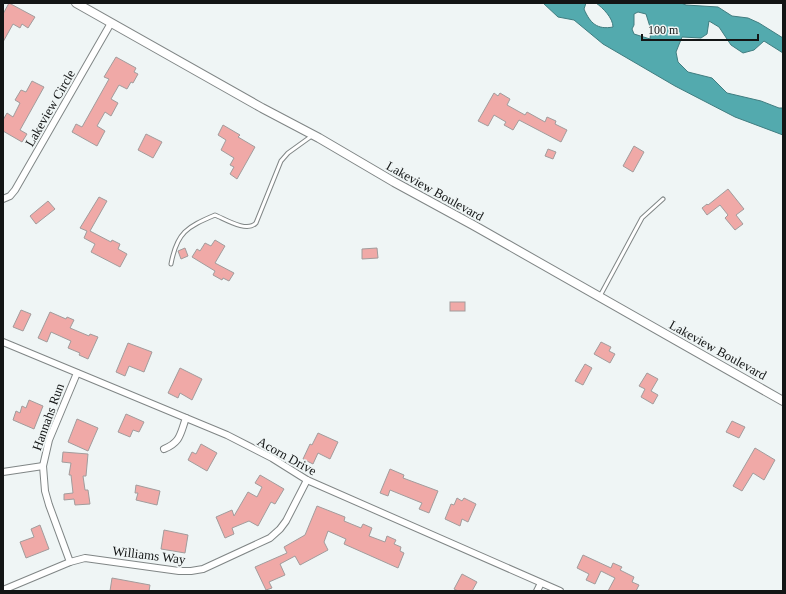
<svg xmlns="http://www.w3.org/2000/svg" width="786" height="594" viewBox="0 0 786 594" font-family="Georgia,serif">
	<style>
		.water { fill: #53aaae; stroke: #407d80; fill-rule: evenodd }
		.building { fill: #f0a9a7; stroke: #a29c9c }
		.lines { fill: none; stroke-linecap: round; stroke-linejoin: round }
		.service-casing { stroke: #808686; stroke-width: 5 }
		.minor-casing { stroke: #808686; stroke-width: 8 }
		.tertiary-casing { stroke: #808686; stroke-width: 10 }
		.service { stroke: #fff; stroke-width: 3 }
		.minor { stroke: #fff; stroke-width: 6 }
		.tertiary { stroke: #fff; stroke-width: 8 }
		.labels { text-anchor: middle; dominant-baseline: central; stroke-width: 4; stroke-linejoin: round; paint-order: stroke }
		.street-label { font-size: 13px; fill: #131515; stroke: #eff5f5 }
	</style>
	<rect width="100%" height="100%" fill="#eff5f5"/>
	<path class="water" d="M 543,3 L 586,3 L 584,9 C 590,23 597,30 613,27 C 613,18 603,8 596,3 L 681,3 L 686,5 L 718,7 L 732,16 L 748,18 L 759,23 L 783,38 L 783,53 L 764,41 L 754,50 L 743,53 L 731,45 L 719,27 L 709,21 L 707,34 L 701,38 L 682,37 L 676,52 L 678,62 L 688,72 L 712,78 L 727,93 L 761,101 L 779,108 L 783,108 L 783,135 L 735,117 L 675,86 L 603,44 L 574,20 L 558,17 ZM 638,12 L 646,14 L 651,30 L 650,39 L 634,34 L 632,29 L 634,25 L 634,14 Z"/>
	<g class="building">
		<path d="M 9,3 L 35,17 L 28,28 L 22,24 L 20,28 L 13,24 L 3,42 L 3,14 Z"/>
		<path d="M 116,57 L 136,68 L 134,72 L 138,74 L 133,83 L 131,82 L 127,89 L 119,85 L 111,99 L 118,103 L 111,116 L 105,112 L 97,126 L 105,131 L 97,146 L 72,132 L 76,124 L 82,127 L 109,79 L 104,77 Z"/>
		<path d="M 32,81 L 44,87 L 20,130 L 27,134 L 22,142 L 3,131 L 3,120 L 7,113 L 13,117 L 20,103 L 15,100 L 21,90 L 26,92 Z"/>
		<path d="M 494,93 L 498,96 L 500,93 L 510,99 L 507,105 L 525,115 L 527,112 L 545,122 L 547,117 L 556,121 L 555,124 L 567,130 L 561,142 L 519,120 L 513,130 L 504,125 L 506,122 L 494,115 L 488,126 L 478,121 Z"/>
		<path d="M 223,125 L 240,135 L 238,137 L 255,147 L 237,179 L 230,174 L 234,167 L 230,165 L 234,158 L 221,150 L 226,140 L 218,135 Z"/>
		<path d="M 146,134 L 162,142 L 153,158 L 138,150 Z"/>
		<path d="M 634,146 L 644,152 L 633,172 L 623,166 Z"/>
		<path d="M 548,149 L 556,152 L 553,159 L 545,156 Z"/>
		<path d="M 728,189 L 744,209 L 736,215 L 743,224 L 735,230 L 725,218 L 728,215 L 720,205 L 707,215 L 702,208 L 707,204 L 708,205 Z"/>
		<path d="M 99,197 L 107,201 L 90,231 L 111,242 L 112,240 L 120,244 L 118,249 L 127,254 L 120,267 L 91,252 L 95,244 L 84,238 L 87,231 L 80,228 Z"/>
		<path d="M 48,201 L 55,209 L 36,224 L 30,216 Z"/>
		<path d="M 215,240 L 225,246 L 215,263 L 234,273 L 229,281 L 223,278 L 222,280 L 213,275 L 215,271 L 192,257 L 197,249 L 200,251 L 205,243 L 211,246 Z"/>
		<path d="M 185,248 L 188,256 L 181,259 L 178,251 Z"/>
		<path d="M 377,248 L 378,258 L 362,259 L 362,249 Z"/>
		<rect x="450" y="302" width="15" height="9"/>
		<path d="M 21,310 L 31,314 L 23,331 L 13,327 Z"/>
		<path d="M 50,312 L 66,319 L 67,317 L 74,320 L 70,328 L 89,336 L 90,334 L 98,337 L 88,359 L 79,355 L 80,353 L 68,348 L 71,341 L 51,332 L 47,342 L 38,338 Z"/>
		<path d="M 601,342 L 611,347 L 609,351 L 615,354 L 610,363 L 594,354 Z"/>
		<path d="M 128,343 L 152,352 L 144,372 L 129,366 L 125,376 L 116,372 Z"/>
		<path d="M 585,364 L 592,368 L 583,385 L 575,381 Z"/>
		<path d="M 180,368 L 202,379 L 192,400 L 180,393 L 178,398 L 168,393 Z"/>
		<path d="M 647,373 L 658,379 L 651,391 L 658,395 L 653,404 L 641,397 L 645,389 L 639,386 Z"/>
		<path d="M 29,400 L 43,406 L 34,429 L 13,420 L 16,411 L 20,413 L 22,406 L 26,408 Z"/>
		<path d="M 126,414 L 144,422 L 139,432 L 133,430 L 130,437 L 118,432 Z"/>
		<path d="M 77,419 L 98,428 L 88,451 L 68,442 Z"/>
		<path d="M 732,421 L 745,427 L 739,438 L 726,432 Z"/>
		<path d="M 318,433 L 338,442 L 330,459 L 318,453 L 313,464 L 303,459 L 310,444 L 312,445 Z"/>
		<path d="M 201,444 L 217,453 L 207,471 L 188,460 L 192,452 L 196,454 Z"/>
		<path d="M 755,448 L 775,460 L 764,480 L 753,473 L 742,491 L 733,486 Z"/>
		<path d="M 63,452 L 88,454 L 86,476 L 83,476 L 85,490 L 88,490 L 90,504 L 75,505 L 74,499 L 64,500 L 64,494 L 73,493 L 71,475 L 69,475 L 71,463 L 62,462 Z"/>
		<path d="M 390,469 L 404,475 L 403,478 L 438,491 L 429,513 L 419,509 L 422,503 L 390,490 L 388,496 L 380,493 Z"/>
		<path d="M 260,475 L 284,489 L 275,504 L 271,502 L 258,526 L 249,521 L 232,528 L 234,534 L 225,538 L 216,517 L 232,510 L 234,516 L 248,492 L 257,497 L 262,487 L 255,483 Z"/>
		<path d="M 136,485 L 160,491 L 157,505 L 136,500 L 138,493 L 135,493 Z"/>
		<path d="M 457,498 L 462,501 L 464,498 L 476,504 L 468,522 L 462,519 L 460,526 L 445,519 L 451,504 L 454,505 Z"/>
		<path d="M 317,506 L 345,517 L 344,521 L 361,528 L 363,524 L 372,528 L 369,536 L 385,542 L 387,536 L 396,540 L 394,544 L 401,547 L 400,551 L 404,553 L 398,568 L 344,544 L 346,539 L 328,531 L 324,542 L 328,550 L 300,565 L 295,556 L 280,564 L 285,575 L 269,582 L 272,588 L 266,590 L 255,567 L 287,553 L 284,547 L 305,535 Z"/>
		<path d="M 40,525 L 49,549 L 26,558 L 20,542 L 34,537 L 31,529 Z"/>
		<path d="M 164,530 L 188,535 L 185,553 L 161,549 Z"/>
		<path d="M 583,555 L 611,568 L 613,563 L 622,567 L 620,570 L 634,577 L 632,582 L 639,585 L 636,591 L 608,591 L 615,578 L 601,571 L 595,584 L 586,580 L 589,574 L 577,568 Z"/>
		<path d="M 462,574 L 477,582 L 472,591 L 458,591 L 454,589 Z"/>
		<path d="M 112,578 L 150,585 L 149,591 L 110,591 Z"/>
	</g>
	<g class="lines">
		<g class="service-casing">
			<g id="service">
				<path d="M 171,264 C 177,232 187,227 215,215 C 225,219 247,233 256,223 L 281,161 L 288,153 L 313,135"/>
				<path d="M 600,296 L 642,218 L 663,199"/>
			</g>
		</g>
		<g class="minor-casing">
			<g id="minor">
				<path d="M 3,199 L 10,196 L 15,190 L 111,23"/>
				<path d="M 3,342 L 227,435 L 272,458 L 307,480 L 560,591"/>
				<path d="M 164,449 C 181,442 180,434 186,418"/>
				<path d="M 3,472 L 43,466"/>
				<path d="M 70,562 L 49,505 L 45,491 L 43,466 L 49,440 L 77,373"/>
				<path d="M 3,590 L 70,562 L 85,558 L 179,571 L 191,571 L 203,569 L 270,538 L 280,529 L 286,521 L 307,480"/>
				<path d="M 537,591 L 541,583"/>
			</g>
		</g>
		<g class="tertiary-casing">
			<path id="tertiary" d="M 76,3 L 262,108 L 319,138 L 394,182 L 473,225 L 783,401"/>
		</g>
		<use href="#service" class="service"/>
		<use href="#minor" class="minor"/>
		<use href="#tertiary" class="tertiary"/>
	</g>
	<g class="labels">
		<g class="street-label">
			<text transform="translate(50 108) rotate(-60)">Lakeview Circle</text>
			<text transform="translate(435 191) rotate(29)">Lakeview Boulevard</text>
			<text transform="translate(718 350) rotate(29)">Lakeview Boulevard</text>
			<text transform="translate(48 417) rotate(-70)">Hannahs Run</text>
			<text transform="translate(287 456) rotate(29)">Acorn Drive</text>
			<text transform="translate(149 555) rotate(7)">Williams Way</text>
		</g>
	</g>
	<rect width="786" height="594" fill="none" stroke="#131515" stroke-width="8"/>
	<path d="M642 34v6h116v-6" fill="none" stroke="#131515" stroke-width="2"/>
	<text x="648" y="34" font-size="12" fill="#131515" stroke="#eff5f5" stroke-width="3" paint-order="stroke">100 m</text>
</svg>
